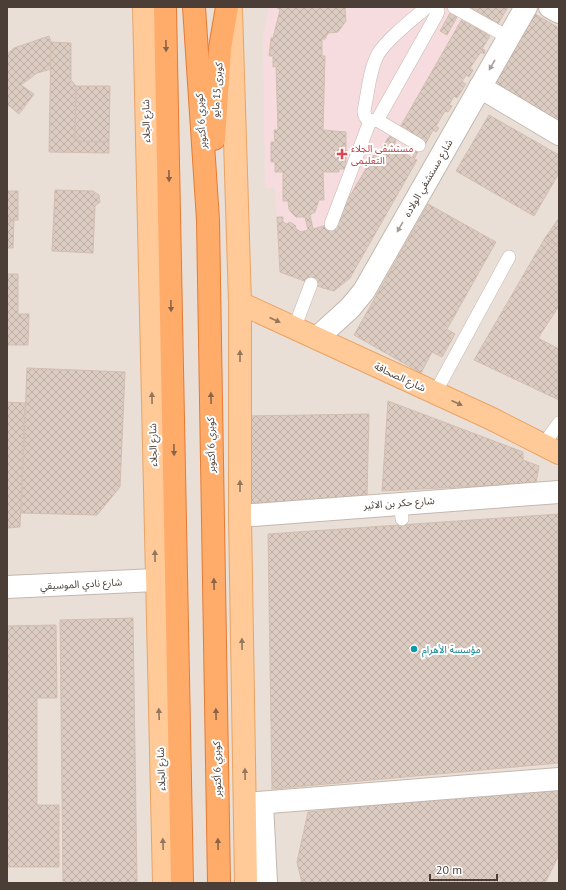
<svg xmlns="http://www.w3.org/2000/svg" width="566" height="890" viewBox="0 0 566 890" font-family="'PT Sans','Noto Sans Arabic',sans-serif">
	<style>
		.residential { fill: #e9dfd7 }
		.medical { fill: #f6dcdf }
		.building { fill: url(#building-cross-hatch); stroke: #d3beb1 }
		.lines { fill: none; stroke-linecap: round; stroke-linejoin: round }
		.lane-casing { stroke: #c4b7ae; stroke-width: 14 }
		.street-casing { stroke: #c4b7ae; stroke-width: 24 }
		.primary-casing { stroke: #eaa363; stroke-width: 24 }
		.highway-casing { stroke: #e57b33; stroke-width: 24 }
		.lane { stroke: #fff; stroke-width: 13 }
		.street { stroke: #fff; stroke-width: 22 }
		.primary { stroke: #ffca98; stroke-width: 22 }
		.highway { stroke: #ffac6a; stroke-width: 22 }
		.oneway { fill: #896449 }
		.oneway2 { fill: #a49e9b }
		.oneway3 { fill: #92765e }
		.health-dot { fill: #e0444e; stroke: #fff; stroke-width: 1.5 }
		.culture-dot { fill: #0f9aa8; stroke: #fff; stroke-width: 1.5 }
		.labels { text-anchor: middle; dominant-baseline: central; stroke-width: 4; stroke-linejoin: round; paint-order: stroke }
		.street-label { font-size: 10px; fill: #4a3e37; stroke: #fff }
		.health-label { font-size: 10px; fill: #be3a42; stroke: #fff; text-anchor: start }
		.culture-label { font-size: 10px; fill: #0d838f; stroke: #fff; text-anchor: start }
	</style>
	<defs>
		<pattern id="building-cross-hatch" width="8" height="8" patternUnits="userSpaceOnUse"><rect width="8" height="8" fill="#dbcbc1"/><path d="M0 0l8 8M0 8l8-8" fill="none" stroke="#bdafa6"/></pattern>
	</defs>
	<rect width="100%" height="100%" fill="#f5efe9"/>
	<rect class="residential" x="7" y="7" width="552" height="876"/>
	<path class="medical" d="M 269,7 L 508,7 L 483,48 L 485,50 L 484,54 L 480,52 L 471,68 L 473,70 L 469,77 L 466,75 L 462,82 L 466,84 L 457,98 L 454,97 L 449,104 L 452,106 L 448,112 L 445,111 L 436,126 L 439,128 L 436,132 L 433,131 L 350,278 L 334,291 L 323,288 L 280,272 L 275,188 L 265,188 L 263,36 Z"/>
	<g class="building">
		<path d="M 276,7 L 346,7 L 345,9 L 346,21 L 338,32 L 328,33 L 325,39 L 322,39 L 322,56 L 325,56 L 323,130 L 346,132 L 346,169 L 339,169 L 339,172 L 323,172 L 324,200 L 319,200 L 315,212 L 310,215 L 313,229 L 334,223 L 374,155 L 377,156 L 388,138 L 390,136 L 394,137 L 396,140 L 394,147 L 412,158 L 419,145 L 399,129 L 462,19 L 490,36 L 482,49 L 485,50 L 484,54 L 481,52 L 470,68 L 473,70 L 469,77 L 466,75 L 462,82 L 466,84 L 457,98 L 454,96 L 449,105 L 452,106 L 448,112 L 445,111 L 436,126 L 439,128 L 436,132 L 433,130 L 425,145 L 423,143 L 414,159 L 417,160 L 350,278 L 334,291 L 323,288 L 280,272 L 277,217 L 283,217 L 283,222 L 287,224 L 290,222 L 296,226 L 295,228 L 301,232 L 308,230 L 305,217 L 296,217 L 292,213 L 289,209 L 288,201 L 283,201 L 283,172 L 275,172 L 275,162 L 271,162 L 271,142 L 275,142 L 274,130 L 278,130 L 276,66 L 273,67 L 273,56 L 269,56 L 271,38 L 273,38 L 280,10 Z"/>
		<path d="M 472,7 L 508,7 L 498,24 L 471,8 Z"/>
		<path d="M 450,13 L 457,17 L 447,35 L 440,31 Z"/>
		<path d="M 535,14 L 559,28 L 559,121 L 490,83 Z"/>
		<path d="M 49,36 L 51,42 L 51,69 L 37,73 L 21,85 L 34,94 L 19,114 L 7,104 L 7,54 L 14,48 Z"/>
		<path d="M 51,42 L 71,43 L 71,80 L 76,86 L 75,141 L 109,142 L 109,153 L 49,152 Z"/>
		<path d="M 76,86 L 110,86 L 109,142 L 75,141 Z"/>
		<path d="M 489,115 L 559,155 L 559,173 L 534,216 L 456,171 Z"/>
		<path d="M 55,190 L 93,191 L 99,195 L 100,202 L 95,206 L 93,253 L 52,251 Z"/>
		<rect x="7" y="191" width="11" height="29"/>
		<path d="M 428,204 L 496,242 L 447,329 L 455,334 L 442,357 L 432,352 L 421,373 L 354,335 Z"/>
		<path d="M 559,218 L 559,247 L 545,238 Z"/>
		<path d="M 7,220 L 14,220 L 13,248 L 7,248 Z"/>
		<path d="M 545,238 L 559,247 L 559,306 L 538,338 L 559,349 L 559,400 L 474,360 Z"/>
		<path d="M 7,274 L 18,274 L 18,314 L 29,314 L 28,345 L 7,345 Z"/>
		<path d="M 27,368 L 125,372 L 120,487 L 97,515 L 21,513 Z"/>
		<path d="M 388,401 L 523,452 L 523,460 L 539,466 L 536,483 L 382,491 Z"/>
		<path d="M 7,402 L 25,403 L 20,527 L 7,528 Z"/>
		<path d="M 369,414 L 367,496 L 245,506 L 246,416 Z"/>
		<path d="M 559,514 L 559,763 L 272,789 L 268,534 Z"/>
		<path d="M 133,618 L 137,883 L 63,883 L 60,620 Z"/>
		<path d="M 56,625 L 57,698 L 37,698 L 37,805 L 59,805 L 59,867 L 7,867 L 7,626 Z"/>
		<path d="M 559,786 L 559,855 L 545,883 L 302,883 L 297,862 L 308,812 Z"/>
	</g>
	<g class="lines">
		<g class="lane-casing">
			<g id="lane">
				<path d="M 427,7 C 412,20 388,38 378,54 C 369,71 368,93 364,111 C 364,119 370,122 377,120 L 379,117 L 437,14 L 438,11 L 436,7"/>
				<path d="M 454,7 L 508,37"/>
				<path d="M 377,120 L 419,145"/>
				<path d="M 331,224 L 370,121"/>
				<path d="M 294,329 L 311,284"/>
				<path d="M 435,393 L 509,257"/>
				<path d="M 543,445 L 559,423"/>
				<path d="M 401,503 L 402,519"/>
			</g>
		</g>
		<g class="street-casing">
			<g id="street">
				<path d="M 550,7 L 559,12"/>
				<path d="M 480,87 L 559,134"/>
				<path d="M 317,338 L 350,308 L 364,291 L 526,7"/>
				<path d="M 240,516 L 559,492"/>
				<path d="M 7,587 L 156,580"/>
				<path d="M 262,803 L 266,883"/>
				<path d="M 245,804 L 559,779"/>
			</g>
		</g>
		<g class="primary-casing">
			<g id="primary">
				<path d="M 144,7 L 164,883"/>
				<path d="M 231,10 L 240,303 L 240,516 L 246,883"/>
				<path d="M 240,303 L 490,418 L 559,453"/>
			</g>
		</g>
		<g class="highway-casing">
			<g id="highway">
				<path d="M 165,7 L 182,883"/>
				<path d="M 194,7 L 208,220 L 219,883"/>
				<path d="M 214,139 L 220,48 L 227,7"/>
			</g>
		</g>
		<use href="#lane" class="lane"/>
		<use href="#street" class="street"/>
		<use href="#primary" class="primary"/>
		<use href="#highway" class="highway"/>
	</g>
	<defs><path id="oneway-solid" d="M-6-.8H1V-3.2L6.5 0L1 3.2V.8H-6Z"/></defs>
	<g class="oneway">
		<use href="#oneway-solid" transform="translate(166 46) rotate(89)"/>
		<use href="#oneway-solid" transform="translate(169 176) rotate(89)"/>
		<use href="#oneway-solid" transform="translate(171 306) rotate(89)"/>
		<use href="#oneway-solid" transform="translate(211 398) rotate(-91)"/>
		<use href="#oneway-solid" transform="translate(174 450) rotate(89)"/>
		<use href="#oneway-solid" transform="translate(214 584) rotate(-91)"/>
		<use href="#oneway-solid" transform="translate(216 714) rotate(-91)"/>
		<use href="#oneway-solid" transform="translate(218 844) rotate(-91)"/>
	</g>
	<g class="oneway2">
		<use href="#oneway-solid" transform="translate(492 65) rotate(120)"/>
		<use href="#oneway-solid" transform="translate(400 227) rotate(120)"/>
	</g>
	<g class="oneway3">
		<use href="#oneway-solid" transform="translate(275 320) rotate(25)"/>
		<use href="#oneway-solid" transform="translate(240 356) rotate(-90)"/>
		<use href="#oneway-solid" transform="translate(152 398) rotate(-91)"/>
		<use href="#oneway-solid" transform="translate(457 403) rotate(24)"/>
		<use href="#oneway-solid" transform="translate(240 486) rotate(-90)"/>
		<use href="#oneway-solid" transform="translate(155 556) rotate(-91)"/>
		<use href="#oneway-solid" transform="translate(242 644) rotate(-91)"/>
		<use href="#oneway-solid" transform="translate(159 714) rotate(-92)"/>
		<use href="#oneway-solid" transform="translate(245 774) rotate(-91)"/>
		<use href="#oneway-solid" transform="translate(163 844) rotate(-92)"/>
	</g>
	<path class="health-dot" d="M340 148h4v4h4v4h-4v4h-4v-4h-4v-4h4z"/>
	<circle class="culture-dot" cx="414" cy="649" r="4"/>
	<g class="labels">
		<g class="street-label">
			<text transform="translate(217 90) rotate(-86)">كوبرى 15 مايو</text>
			<text transform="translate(146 121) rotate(-91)">شارع الجلاء</text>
			<text transform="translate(201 121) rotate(-94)">كوبري 6 أكتوبر</text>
			<text transform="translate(428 178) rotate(-60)">شارع مستشفي الولاده</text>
			<text transform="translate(400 377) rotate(25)">شارع الصحافة</text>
			<text transform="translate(153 445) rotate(-91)">شارع الجلاء</text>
			<text transform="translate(211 445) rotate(-91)">كوبري 6 أكتوبر</text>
			<text transform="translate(399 503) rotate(-4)">شارع حكر بن الاثير</text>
			<text transform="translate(81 584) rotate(-3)">شارع نادي الموسيقي</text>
			<text transform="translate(161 769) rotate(-92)">شارع الجلاء</text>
			<text transform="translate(217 769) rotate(-91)">كوبري 6 أكتوبر</text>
		</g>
		<g class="health-label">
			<text x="351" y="148">مستشفى الجلاء<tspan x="351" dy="12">التعليمى</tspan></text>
		</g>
		<g class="culture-label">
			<text x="422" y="649">مؤسسة الأهرام</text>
		</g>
	</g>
	<rect width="566" height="890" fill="none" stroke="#4a3e37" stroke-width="16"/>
	<path d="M430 874v6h67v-6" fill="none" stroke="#4a3e37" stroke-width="2"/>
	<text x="436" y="874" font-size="12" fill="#4a3e37" stroke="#ffffff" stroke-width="3" paint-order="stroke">20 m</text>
</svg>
